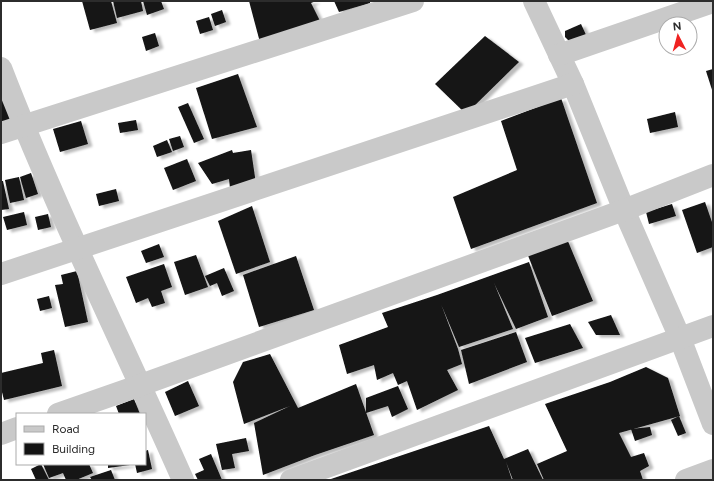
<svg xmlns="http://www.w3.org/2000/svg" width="714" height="481" viewBox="0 0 714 481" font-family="Figtree,sans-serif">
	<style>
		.building { fill: #131313; filter: url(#shadow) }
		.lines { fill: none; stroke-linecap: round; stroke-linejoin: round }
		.minor { stroke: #c9c9c9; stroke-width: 22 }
	</style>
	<defs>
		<filter id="shadow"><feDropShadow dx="4.5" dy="2.5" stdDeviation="1" flood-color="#0004"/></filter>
	</defs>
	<rect width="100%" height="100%" fill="#fff"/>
	<g class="building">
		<path d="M 82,1 L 111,1 L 117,23 L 90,30 Z"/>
		<path d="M 113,1 L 141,1 L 143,11 L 117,18 Z"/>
		<path d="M 143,1 L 161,1 L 164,9 L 147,15 Z"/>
		<path d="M 249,1 L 316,1 L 311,3 L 324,29 L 262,50 Z"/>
		<path d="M 334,1 L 370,1 L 370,3 L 339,12 Z"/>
		<path d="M 222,10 L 226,22 L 215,26 L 211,14 Z"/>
		<path d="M 209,17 L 213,30 L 200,34 L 196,21 Z"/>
		<path d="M 581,24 L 587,37 L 569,41 L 565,37 L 565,31 Z"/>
		<path d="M 155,33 L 159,46 L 146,51 L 142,37 Z"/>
		<path d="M 485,36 L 519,62 L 466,114 L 435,84 Z"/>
		<path d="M 713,69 L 713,93 L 706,71 Z"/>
		<path d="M 238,74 L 257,127 L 212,139 L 196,88 Z"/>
		<path d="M 1,97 L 15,117 L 1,124 Z"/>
		<path d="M 561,98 L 597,203 L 471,249 L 453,197 L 517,170 L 501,121 Z"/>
		<path d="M 188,103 L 204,139 L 194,143 L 178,107 Z"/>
		<path d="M 675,112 L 678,127 L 650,133 L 647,119 Z"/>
		<path d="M 136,120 L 138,130 L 120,133 L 118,123 Z"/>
		<path d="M 81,121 L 88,144 L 60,152 L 53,129 Z"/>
		<path d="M 180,136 L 184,147 L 173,151 L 169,139 Z"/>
		<path d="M 167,140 L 172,152 L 157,157 L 153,146 Z"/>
		<path d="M 232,150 L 233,153 L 251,150 L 256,184 L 230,188 L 229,179 L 212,184 L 198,163 Z"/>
		<path d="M 187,159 L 196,181 L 173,190 L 164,168 Z"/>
		<path d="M 31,173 L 38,194 L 26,198 L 20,177 Z"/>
		<path d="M 19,177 L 24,200 L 10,203 L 5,180 Z"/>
		<path d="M 1,181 L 3,181 L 9,209 L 1,210 Z"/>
		<path d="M 116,189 L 119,201 L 99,206 L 96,194 Z"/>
		<path d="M 705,202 L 713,225 L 713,247 L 697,253 L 682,210 Z"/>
		<path d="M 672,204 L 676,216 L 649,224 L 646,212 Z"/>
		<path d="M 252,206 L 270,262 L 236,274 L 218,221 Z"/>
		<path d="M 24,212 L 27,225 L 7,230 L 3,217 Z"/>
		<path d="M 48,214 L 51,227 L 38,230 L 35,217 Z"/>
		<path d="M 567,239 L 593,301 L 552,316 L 527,253 Z"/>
		<path d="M 159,244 L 164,257 L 146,263 L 141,251 Z"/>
		<path d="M 196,255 L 208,287 L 185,295 L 174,262 Z"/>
		<path d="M 296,256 L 314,310 L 259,327 L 243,275 Z"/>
		<path d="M 529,262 L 548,317 L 516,329 L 494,283 L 513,329 L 459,347 L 441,304 L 458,349 L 462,364 L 447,370 L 458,390 L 417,410 L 407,381 L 398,385 L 393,373 L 377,380 L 374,365 L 347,374 L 339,345 L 388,327 L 382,313 L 437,295 Z"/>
		<path d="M 164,264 L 172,287 L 161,291 L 165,303 L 152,307 L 148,298 L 136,303 L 126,277 Z"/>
		<path d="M 224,268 L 234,291 L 222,296 L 217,283 L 210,286 L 205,276 Z"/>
		<path d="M 77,271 L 88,322 L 65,327 L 55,285 L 63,284 L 61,275 Z"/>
		<path d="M 49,296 L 52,308 L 40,311 L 37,299 Z"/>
		<path d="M 611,315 L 620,335 L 596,335 L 588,322 Z"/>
		<path d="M 570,324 L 583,348 L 535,363 L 525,338 Z"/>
		<path d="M 516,332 L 527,362 L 469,384 L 461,350 Z"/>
		<path d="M 54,350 L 62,386 L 4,400 L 1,388 L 1,373 L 43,363 L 41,353 Z"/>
		<path d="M 270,354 L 298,408 L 356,384 L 374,435 L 315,455 L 263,475 L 254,423 L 290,406 L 244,424 L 233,382 L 243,362 Z"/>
		<path d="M 646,367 L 668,378 L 680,416 L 619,433 L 631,457 L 644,453 L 649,466 L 640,471 L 643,480 L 544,480 L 537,464 L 567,451 L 545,404 L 610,382 Z"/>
		<path d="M 188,381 L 199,406 L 175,416 L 165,392 Z"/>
		<path d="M 398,386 L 408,409 L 392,417 L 388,406 L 366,413 L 366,398 Z"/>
		<path d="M 134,399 L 140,414 L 119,414 L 116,406 Z"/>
		<path d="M 679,416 L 686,433 L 678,436 L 671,420 Z"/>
		<path d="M 489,426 L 504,459 L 528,449 L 543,480 L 513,480 L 506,462 L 512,480 L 328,480 Z"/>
		<path d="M 650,427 L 652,435 L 635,441 L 631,429 Z"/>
		<path d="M 246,438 L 249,451 L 232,454 L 235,468 L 222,470 L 216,444 Z"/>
		<path d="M 148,450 L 152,469 L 137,473 L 135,464 L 145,464 L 145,451 Z"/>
		<path d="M 211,454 L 222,480 L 198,480 L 195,474 L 204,470 L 199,459 Z"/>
		<path d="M 41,464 L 49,480 L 36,480 L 31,469 Z"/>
		<path d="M 43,464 L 89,464 L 93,473 L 76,480 L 66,480 L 63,473 L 49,478 Z"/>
		<path d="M 108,464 L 130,464 L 130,465 L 108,468 Z"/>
		<path d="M 111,470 L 115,480 L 92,480 L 90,477 Z"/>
	</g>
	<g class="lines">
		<g class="minor">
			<path d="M 534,1 L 573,84 L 624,210 L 680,338 L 713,424"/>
			<path d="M 559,55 L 713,2"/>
			<path d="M 1,68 C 55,208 122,342 183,480"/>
			<path d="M 1,133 L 413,1"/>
			<path d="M 1,274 L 573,84"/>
			<path d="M 58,414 L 141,385 L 624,210 L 713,175"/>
			<path d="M 1,434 L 17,428"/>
			<path d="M 291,480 L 713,326"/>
			<path d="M 686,480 L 713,470"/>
		</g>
	</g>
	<rect width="714" height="481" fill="none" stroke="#2c2c2c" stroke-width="4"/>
	<rect x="16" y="413" width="130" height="52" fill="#ffffff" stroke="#ababab"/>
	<rect x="24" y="426" width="20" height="6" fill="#c9c9c9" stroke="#ababab"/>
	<text x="52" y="433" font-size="12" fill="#2c2c2c">Road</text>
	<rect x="24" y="443" width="20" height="12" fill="#131313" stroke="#ababab"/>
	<text x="52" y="453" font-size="12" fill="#2c2c2c">Building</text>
	<g transform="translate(678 36) rotate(354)"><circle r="19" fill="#ffffff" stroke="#ababab"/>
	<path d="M0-3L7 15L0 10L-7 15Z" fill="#ef2221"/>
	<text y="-6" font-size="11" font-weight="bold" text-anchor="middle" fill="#2c2c2c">N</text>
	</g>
</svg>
